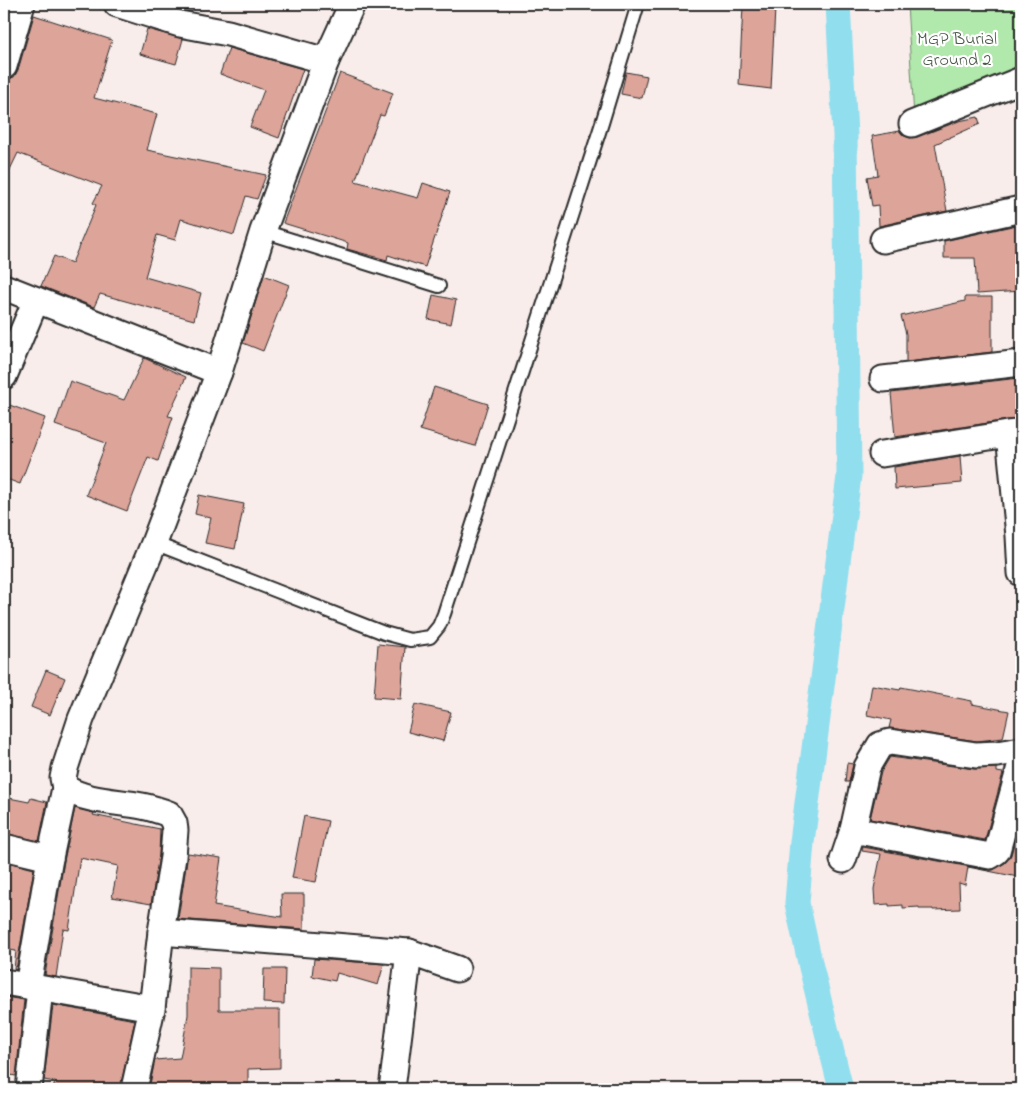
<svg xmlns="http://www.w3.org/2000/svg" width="1025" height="1093" viewBox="0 0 1025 1093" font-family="'Indie Flower',sans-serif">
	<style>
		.green { fill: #b1e8ab; stroke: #6e8a6b }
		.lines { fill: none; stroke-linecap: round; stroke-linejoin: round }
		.canal { stroke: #90deee; stroke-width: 25 }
		.building { fill: #dda499; stroke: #2b2b2b }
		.service-casing { stroke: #2b2b2b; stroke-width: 16 }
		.minor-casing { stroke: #2b2b2b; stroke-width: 29 }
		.service { stroke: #fff; stroke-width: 12 }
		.minor { stroke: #fff; stroke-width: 25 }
		.labels { text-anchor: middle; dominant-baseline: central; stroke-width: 4.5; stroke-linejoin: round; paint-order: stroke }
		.park-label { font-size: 18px; fill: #4c5a4b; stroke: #fff }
	</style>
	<rect width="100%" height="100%" fill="#f8edeb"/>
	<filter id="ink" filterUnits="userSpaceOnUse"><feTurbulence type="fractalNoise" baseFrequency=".02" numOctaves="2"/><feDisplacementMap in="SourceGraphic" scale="10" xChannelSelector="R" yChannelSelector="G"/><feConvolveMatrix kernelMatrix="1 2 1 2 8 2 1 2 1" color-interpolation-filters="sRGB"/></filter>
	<g filter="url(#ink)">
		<path class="green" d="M 907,4 L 1021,4 L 1021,74 L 914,117 Z"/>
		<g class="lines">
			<path class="canal" d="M 838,4 L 845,135 L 849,476 L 802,842 L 797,903 L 811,967 L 841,1089"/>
		</g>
		<g class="building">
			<path d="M 164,4 L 194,4 L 192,12 Z"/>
			<path d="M 743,6 L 775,8 L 771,89 L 739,85 Z"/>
			<path d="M 34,15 L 112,40 L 94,98 L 157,114 L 147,150 L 266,175 L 257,199 L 246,196 L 234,235 L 181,219 L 175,240 L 157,235 L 145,277 L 201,293 L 194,320 L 100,294 L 94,307 L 41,286 L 54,256 L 72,263 L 96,205 L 93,203 L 102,186 L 18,153 L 4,182 L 4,86 L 6,80 L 14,77 L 18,70 Z"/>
			<path d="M 147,29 L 183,39 L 176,64 L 140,54 Z"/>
			<path d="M 229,48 L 303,69 L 279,138 L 250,127 L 264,90 L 220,74 Z"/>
			<path d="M 626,72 L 647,76 L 642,98 L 621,94 Z"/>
			<path d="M 340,73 L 393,93 L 384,116 L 380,115 L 355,181 L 418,198 L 423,183 L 450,192 L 425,267 L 388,255 L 387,260 L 347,249 L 348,243 L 283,223 Z"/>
			<path d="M 978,117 L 980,124 L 935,144 L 947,211 L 879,226 L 878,205 L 872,206 L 867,177 L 878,175 L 872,136 L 900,131 L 904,136 L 910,138 L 917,137 L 959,121 Z"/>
			<path d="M 1021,224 L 1021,250 L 1019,250 L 1021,291 L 977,294 L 975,258 L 944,258 L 944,241 Z"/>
			<path d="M 264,275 L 289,285 L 263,351 L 243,343 Z"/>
			<path d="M 433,295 L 456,300 L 451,324 L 428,319 Z"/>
			<path d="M 965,297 L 992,297 L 992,352 L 906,362 L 906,334 L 901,316 L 965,301 Z"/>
			<path d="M 144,358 L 186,377 L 168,416 L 173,417 L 158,461 L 148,457 L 127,511 L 86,495 L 106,443 L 55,425 L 70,381 L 124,400 Z"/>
			<path d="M 1019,378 L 1021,418 L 895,437 L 891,393 Z"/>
			<path d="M 434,387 L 488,404 L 475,446 L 420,430 Z"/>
			<path d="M 4,403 L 45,418 L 20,484 L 4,478 Z"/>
			<path d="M 960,456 L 962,483 L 895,489 L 894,467 Z"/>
			<path d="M 199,495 L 244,504 L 235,549 L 205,543 L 211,518 L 195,514 Z"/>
			<path d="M 378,644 L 405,647 L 401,699 L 374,697 Z"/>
			<path d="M 46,670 L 65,678 L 50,715 L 31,707 Z"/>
			<path d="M 872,685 L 900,690 L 901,687 L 972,701 L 972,704 L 1009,711 L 1003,738 L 977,741 L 889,728 L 891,720 L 867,715 Z"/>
			<path d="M 415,704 L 451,712 L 443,741 L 408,732 Z"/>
			<path d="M 890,757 L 974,769 L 997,768 L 997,772 L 1003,773 L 985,840 L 870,819 L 881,772 Z"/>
			<path d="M 847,763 L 853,764 L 849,782 L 845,782 Z"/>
			<path d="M 4,797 L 29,802 L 31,798 L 47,802 L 39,841 L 4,833 Z"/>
			<path d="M 75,808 L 94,813 L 93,815 L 160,829 L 159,855 L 151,904 L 112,897 L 118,866 L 80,858 L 69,930 L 63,929 L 56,977 L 45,975 L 64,861 Z"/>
			<path d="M 304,816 L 328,821 L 316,882 L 292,878 Z"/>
			<path d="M 1021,817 L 1021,859 L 1018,877 L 968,867 L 965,885 L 959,883 L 960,909 L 933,910 L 933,909 L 919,909 L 919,907 L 903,908 L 903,905 L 889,906 L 889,904 L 875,905 L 874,889 L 881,854 L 862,851 L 863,847 L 987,870 L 993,870 L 1005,863 L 1011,855 Z"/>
			<path d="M 188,853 L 221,858 L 214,906 L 282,917 L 281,894 L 304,894 L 304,929 L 178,919 Z"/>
			<path d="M 7,862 L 34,869 L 16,970 L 14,969 L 16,951 L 4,949 L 7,924 L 4,923 L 4,880 Z"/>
			<path d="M 314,959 L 384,964 L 378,985 L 337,973 L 335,981 L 312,976 Z"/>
			<path d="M 188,967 L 219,968 L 219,1010 L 280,1010 L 280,1068 L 248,1069 L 248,1089 L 149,1089 L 155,1060 L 180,1058 L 188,1015 Z"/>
			<path d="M 264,969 L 285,969 L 284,1004 L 263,1003 Z"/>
			<path d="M 5,997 L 24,1000 L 16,1076 L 4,1074 L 4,1007 Z"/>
			<path d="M 53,1005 L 135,1020 L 120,1089 L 53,1089 L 55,1082 L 44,1080 Z"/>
		</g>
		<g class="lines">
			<g class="service-casing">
				<g id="service">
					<path d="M 263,231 L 439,286"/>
					<path d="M 154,543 L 384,633 L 410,640 L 430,637 L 439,626 L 444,614 L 602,123 L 638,4"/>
				</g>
			</g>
			<g class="minor-casing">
				<g id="minor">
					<path d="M 117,4 L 180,24 L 228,33 L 326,61"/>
					<path d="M 4,66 L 22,4"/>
					<path d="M 912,124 L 1021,80"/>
					<path d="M 883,240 L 1021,209"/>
					<path d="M 4,287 L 219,372"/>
					<path d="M 4,376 L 36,300"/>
					<path d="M 883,379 L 1021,363"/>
					<path d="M 1009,434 L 1019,536 L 1021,573"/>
					<path d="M 882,454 L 1021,432"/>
					<path d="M 853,830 L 990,856 L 997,851 L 1021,763"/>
					<path d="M 4,847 L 50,858"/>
					<path d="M 843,860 L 853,830 L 867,767 L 880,745 L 890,742 L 976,755 L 998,754 L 1021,750"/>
					<path d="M 161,932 L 409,952"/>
					<path d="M 4,982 L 152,1008"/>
					<path d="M 28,986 L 50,858 L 65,788"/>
					<path d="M 29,1089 L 40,989"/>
					<path d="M 134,1089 L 152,1008 L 161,932 L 173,857 L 175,830 L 174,823 L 169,814 C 161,811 152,808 142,806 C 117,801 88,802 65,788 L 63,778 L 65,768 L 81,719 L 154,543 L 219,372 L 263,231 L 326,61 L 352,4"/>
					<path d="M 392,1089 L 409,952 L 457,969"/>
				</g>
			</g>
			<use href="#service" class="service"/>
			<use href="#minor" class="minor"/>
		</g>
	</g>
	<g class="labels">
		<g class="park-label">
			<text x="957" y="40">MGP Burial<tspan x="957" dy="21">Ground 2</tspan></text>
		</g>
	</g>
	<rect width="1025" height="1093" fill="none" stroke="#fff" stroke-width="20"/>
	<rect x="10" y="10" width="1005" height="1073" fill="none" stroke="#2b2b2b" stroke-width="2" filter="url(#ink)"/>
</svg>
